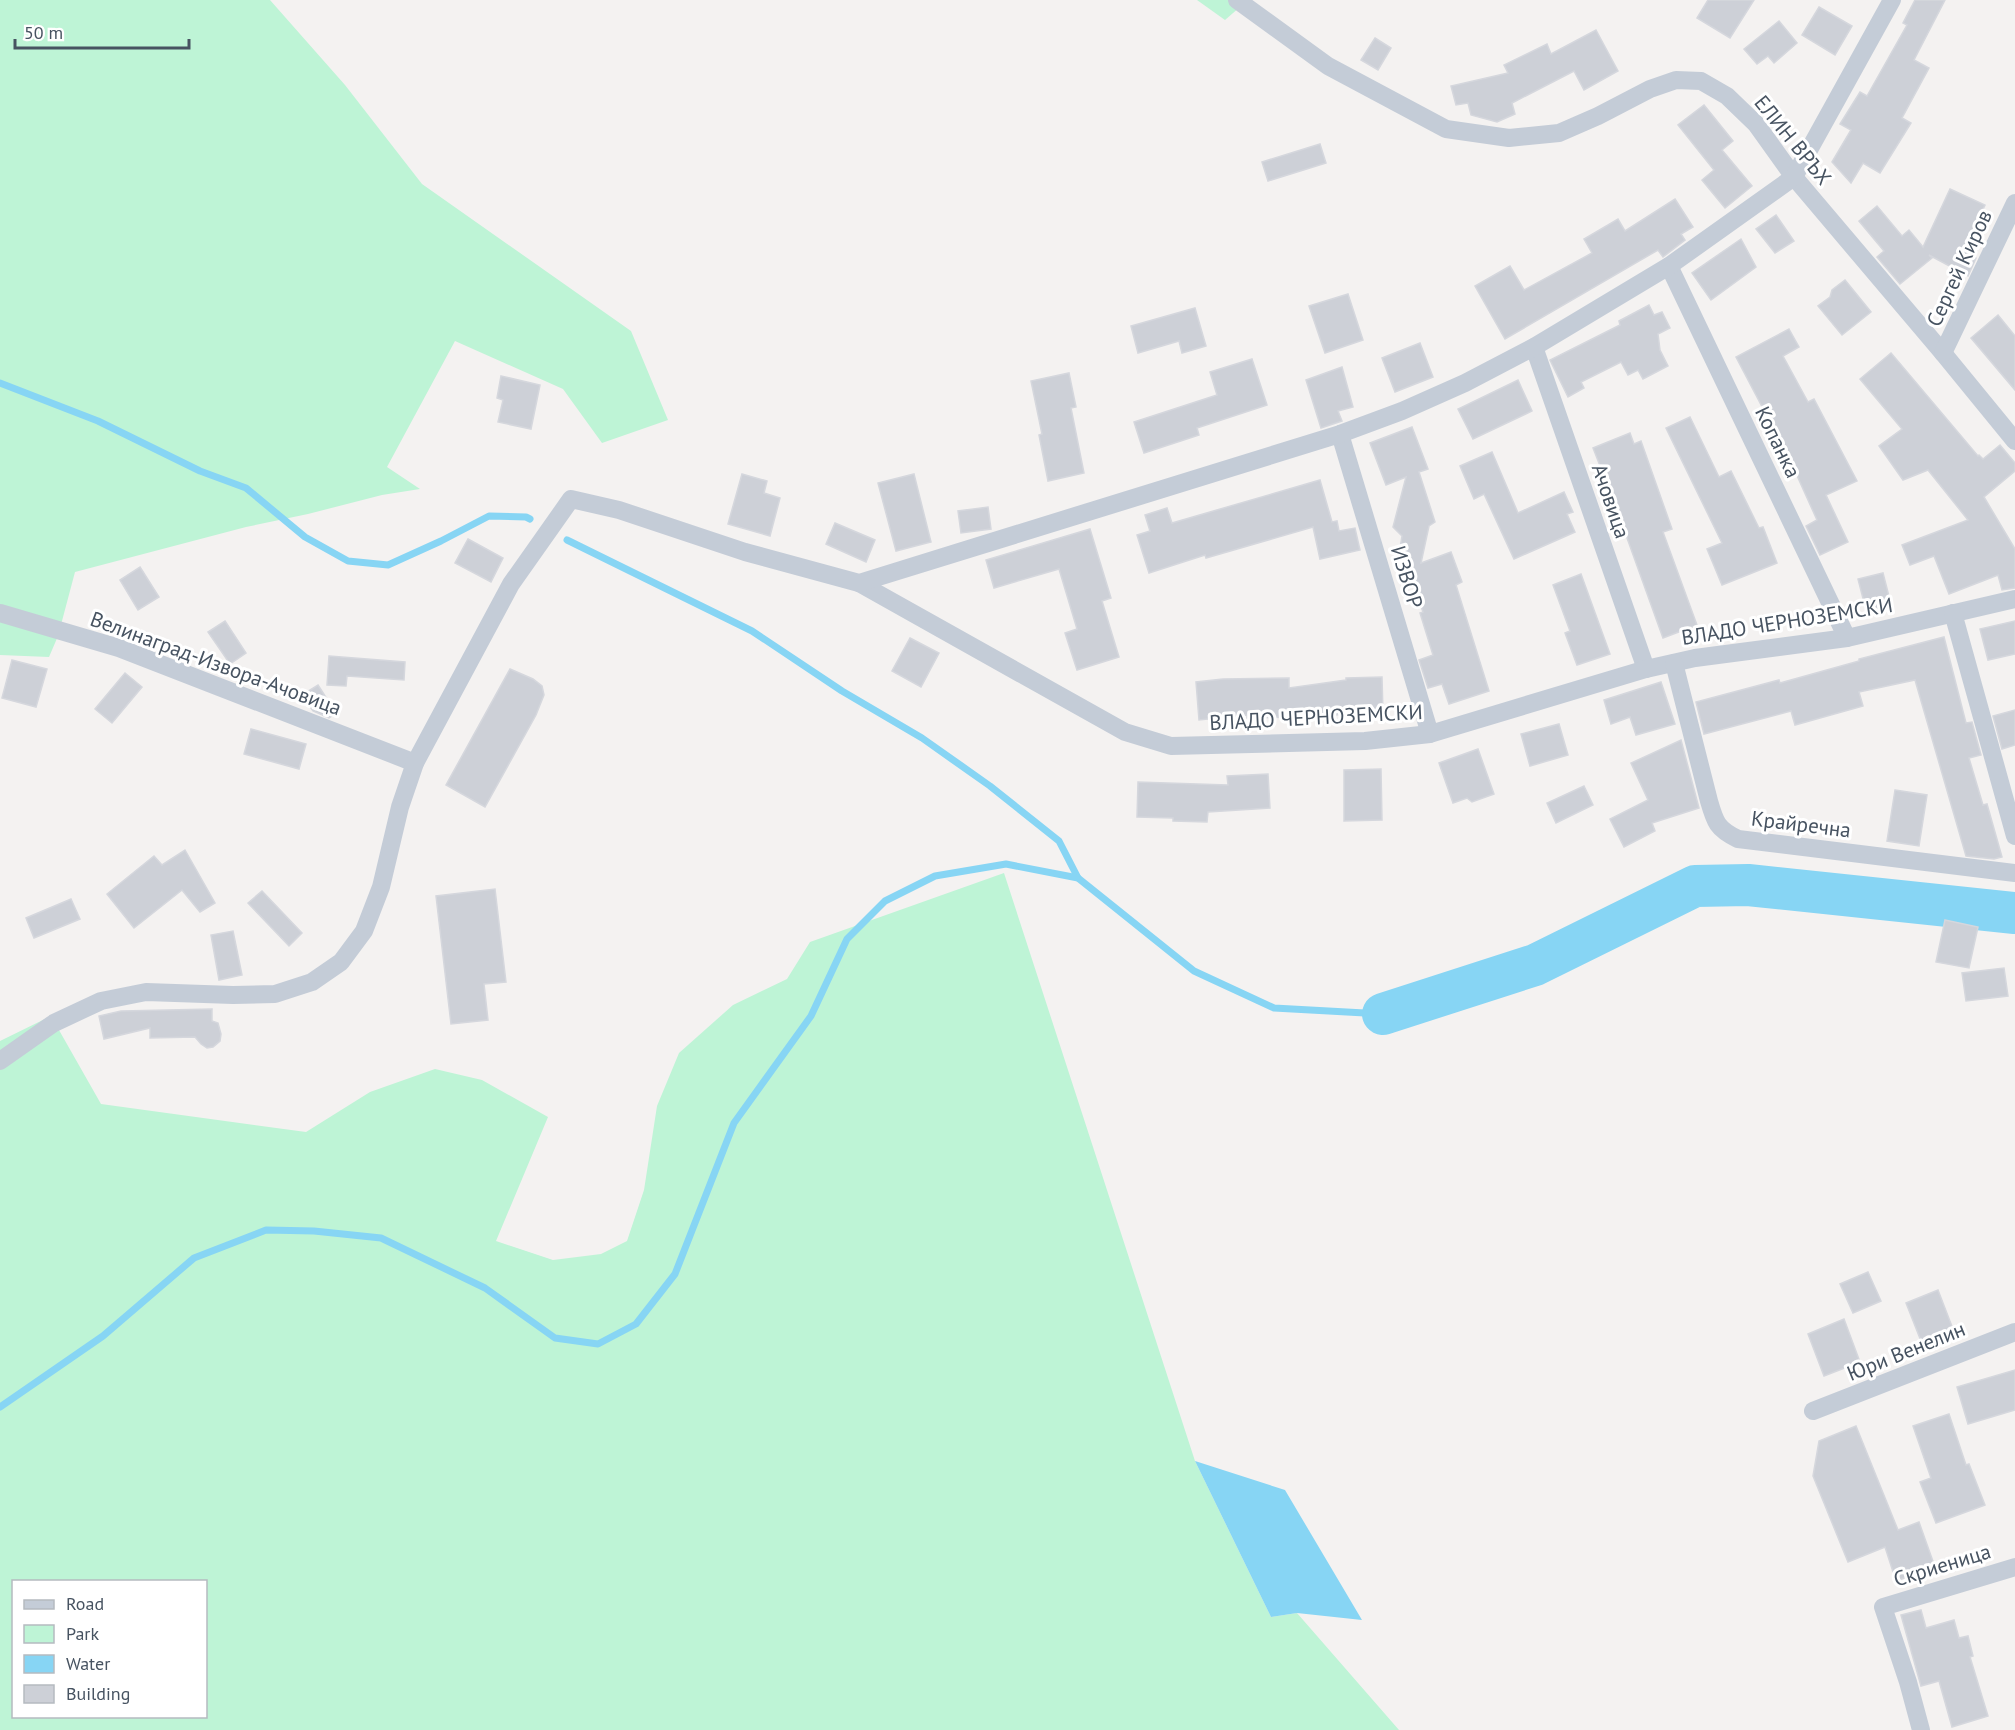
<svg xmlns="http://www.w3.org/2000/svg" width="2015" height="1730" viewBox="0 0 2015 1730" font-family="'PT Sans',sans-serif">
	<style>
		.green { fill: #bef4d6; fill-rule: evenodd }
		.water { fill: #87d5f4 }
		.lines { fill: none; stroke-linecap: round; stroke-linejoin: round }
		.stream { stroke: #87d5f4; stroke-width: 7 }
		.river { stroke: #87d5f4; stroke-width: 42 }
		.building { fill: #cdd0d7; stroke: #d5d7dd; stroke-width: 1.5 }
		.minor { stroke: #c4ccd7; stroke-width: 18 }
		.labels { text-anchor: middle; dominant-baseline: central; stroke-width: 6; stroke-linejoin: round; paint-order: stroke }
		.street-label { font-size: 21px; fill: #475361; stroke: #fff }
	</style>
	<rect width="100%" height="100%" fill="#f4f2f1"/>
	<g class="green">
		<path d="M 0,0 L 270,0 L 345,85 L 422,184 L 631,331 L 668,420 L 602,443 L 563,389 L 455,341 L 387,467 L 420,489 L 382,495 L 308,514 L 246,527 L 75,572 L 58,636 L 49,657 L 0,655 Z"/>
		<path d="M 1197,0 L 1248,0 L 1225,20 Z"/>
		<path d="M 1004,873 L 1195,1461 L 1271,1617 L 1297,1613 L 1399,1730 L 0,1730 L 0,1041 L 51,1016 L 101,1104 L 306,1132 L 370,1092 L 435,1069 L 482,1080 L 548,1117 L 496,1241 L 553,1260 L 601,1254 L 627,1241 L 644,1190 L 657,1106 L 679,1053 L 733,1005 L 787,979 L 810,942 ZM 14,1582 L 206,1582 L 206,1716 L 14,1716 Z"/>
	</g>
	<path class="water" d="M 1195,1461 L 1285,1490 L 1362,1620 L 1297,1613 L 1271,1617 Z"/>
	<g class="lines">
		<g class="stream">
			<path d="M 0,383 L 98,421 L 200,471 L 246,488 L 305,537 L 348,561 L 388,565 L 441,541 L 489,516 L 526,517 L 530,519"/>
			<path d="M 567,540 L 752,631 L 842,691 L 922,738 L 990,786 L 1059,841 L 1078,878"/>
			<path d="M 0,1407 L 103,1336 L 194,1258 L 266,1230 L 314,1231 L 381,1238 L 485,1288 L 555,1338 L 598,1344 L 636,1324 L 675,1274 L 734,1123 L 811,1016 L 847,939 L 885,901 L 935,876 L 1006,864 L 1078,878 L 1194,971 L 1274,1008 L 1383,1014"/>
		</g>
		<path class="river" d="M 1383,1014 L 1535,965 L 1695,886 L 1748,885 L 2015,913"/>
	</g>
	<g class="building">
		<path d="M 1708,0 L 1754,0 L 1730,38 L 1697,18 Z"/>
		<path d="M 1915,0 L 1945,0 L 1914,60 L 1929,68 L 1902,118 L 1911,123 L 1880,173 L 1863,163 L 1851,183 L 1832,162 L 1851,130 L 1840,124 L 1860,92 L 1867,96 L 1907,25 L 1903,23 Z"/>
		<path d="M 1819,7 L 1852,26 L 1835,55 L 1802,35 Z"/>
		<path d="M 1779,21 L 1797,43 L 1774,63 L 1768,56 L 1757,64 L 1744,49 Z"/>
		<path d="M 1596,30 L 1618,71 L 1584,90 L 1574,71 L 1512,103 L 1515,114 L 1497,122 L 1471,115 L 1468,103 L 1456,105 L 1451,86 L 1508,73 L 1504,65 L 1547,44 L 1551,54 Z"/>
		<path d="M 1375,38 L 1391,48 L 1378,70 L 1361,60 Z"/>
		<path d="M 1704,105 L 1733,141 L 1722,150 L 1752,186 L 1725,208 L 1702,180 L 1714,170 L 1678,125 Z"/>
		<path d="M 1320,144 L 1326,163 L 1268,181 L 1262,162 Z"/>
		<path d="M 1950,189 L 1985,205 L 1963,251 L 1976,258 L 1968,276 L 1929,255 L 1932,258 L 1900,284 L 1877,257 L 1884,251 L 1859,221 L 1877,206 L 1902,236 L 1909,230 L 1923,247 Z"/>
		<path d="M 1675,199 L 1693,227 L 1681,234 L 1685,240 L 1663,257 L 1658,250 L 1505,339 L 1475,286 L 1510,266 L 1524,290 L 1592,253 L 1584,239 L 1618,219 L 1625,231 Z"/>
		<path d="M 1776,215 L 1794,241 L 1775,253 L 1756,229 Z"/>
		<path d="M 1741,239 L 1756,267 L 1711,300 L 1692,273 Z"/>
		<path d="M 1845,280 L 1871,312 L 1842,335 L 1818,306 L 1830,297 L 1832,290 Z"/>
		<path d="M 1348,294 L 1363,340 L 1325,353 L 1309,306 Z"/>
		<path d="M 1649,305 L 1654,315 L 1662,312 L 1670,328 L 1658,334 L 1660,350 L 1668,366 L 1643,379 L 1638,370 L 1628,375 L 1621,362 L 1581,382 L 1584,388 L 1568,397 L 1550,360 L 1620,325 L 1619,321 Z"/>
		<path d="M 1195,308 L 1206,346 L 1182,353 L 1179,341 L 1138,353 L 1131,326 Z"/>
		<path d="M 1998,315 L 2015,336 L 2015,390 L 1971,338 Z"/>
		<path d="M 1789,329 L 1799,347 L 1783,356 L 1808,402 L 1814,399 L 1857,481 L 1826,495 L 1848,542 L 1820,555 L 1806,526 L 1817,520 L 1794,469 L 1769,422 L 1770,422 L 1736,357 Z"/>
		<path d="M 1420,343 L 1433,377 L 1395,392 L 1382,358 Z"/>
		<path d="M 1891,353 L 1978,456 L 1979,455 L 1983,459 L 2000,445 L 2015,463 L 2015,471 L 1984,497 L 2015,549 L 2015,588 L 2002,590 L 1998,575 L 1949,594 L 1934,556 L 1910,565 L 1902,545 L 1968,520 L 1928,470 L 1903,480 L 1879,446 L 1902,429 L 1860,379 Z"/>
		<path d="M 1252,359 L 1267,405 L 1197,428 L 1199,435 L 1144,453 L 1134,422 L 1217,395 L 1210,372 Z"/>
		<path d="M 1342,367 L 1353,407 L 1338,411 L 1342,421 L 1321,428 L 1306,380 Z"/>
		<path d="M 1069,373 L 1076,407 L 1071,408 L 1084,473 L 1048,481 L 1039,435 L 1042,434 L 1031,381 Z"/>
		<path d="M 501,376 L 540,385 L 531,429 L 498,422 L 503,400 L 497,398 Z"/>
		<path d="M 1518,380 L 1532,411 L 1473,439 L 1458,409 Z"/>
		<path d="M 1690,417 L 1719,477 L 1731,471 L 1759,528 L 1763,527 L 1777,563 L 1722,585 L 1707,549 L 1722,543 L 1666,428 Z"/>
		<path d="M 1412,427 L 1428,469 L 1419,472 L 1435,522 L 1429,526 L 1421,563 L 1451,552 L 1462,582 L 1456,585 L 1489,691 L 1449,704 L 1442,684 L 1428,688 L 1419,660 L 1433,655 L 1420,613 L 1423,612 L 1400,548 L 1402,536 L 1393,527 L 1406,477 L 1386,485 L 1370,443 Z"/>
		<path d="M 1630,433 L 1634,444 L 1641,441 L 1672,529 L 1663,532 L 1697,625 L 1663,638 L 1613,499 L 1593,448 Z"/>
		<path d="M 1492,452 L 1518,513 L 1564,492 L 1573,512 L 1567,514 L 1575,532 L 1514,559 L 1484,494 L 1474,499 L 1460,466 Z"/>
		<path d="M 742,474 L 767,481 L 764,493 L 780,498 L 770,536 L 728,524 Z"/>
		<path d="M 914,474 L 931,542 L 896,551 L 878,483 Z"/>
		<path d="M 1320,480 L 1332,522 L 1337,521 L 1339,531 L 1355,528 L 1360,550 L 1320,559 L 1313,527 L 1206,558 L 1205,555 L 1149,573 L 1137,535 L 1150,531 L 1145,515 L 1167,508 L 1172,523 Z"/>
		<path d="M 988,507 L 991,529 L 961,533 L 958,511 Z"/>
		<path d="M 835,523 L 875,540 L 866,562 L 826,544 Z"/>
		<path d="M 1090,529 L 1111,598 L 1102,601 L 1119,657 L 1077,670 L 1065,633 L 1077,629 L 1059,569 L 994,588 L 986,560 Z"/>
		<path d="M 468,539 L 503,558 L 491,582 L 455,563 Z"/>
		<path d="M 140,567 L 159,597 L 138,610 L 120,580 Z"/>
		<path d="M 1883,573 L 1892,608 L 1867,614 L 1858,579 Z"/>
		<path d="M 1581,574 L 1610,654 L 1577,665 L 1565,633 L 1570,631 L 1553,585 Z"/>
		<path d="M 225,621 L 246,653 L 230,664 L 208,632 Z"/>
		<path d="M 2015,621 L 2015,654 L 1988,660 L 1980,629 Z"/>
		<path d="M 1944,637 L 1966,723 L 1972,722 L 1981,755 L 1969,758 L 1983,805 L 1987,804 L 2002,857 L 1994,859 L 1966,856 L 1915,680 L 1859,692 L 1863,706 L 1795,725 L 1791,711 L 1704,734 L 1696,702 L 1779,680 L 1780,683 L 1859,661 L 1859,659 Z"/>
		<path d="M 910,638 L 939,653 L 921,687 L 892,671 Z"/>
		<path d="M 329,656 L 405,662 L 404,680 L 347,676 L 346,686 L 327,685 Z"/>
		<path d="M 12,660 L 47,669 L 36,707 L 2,698 Z"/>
		<path d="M 510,669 L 533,679 L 542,686 L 544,695 L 536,715 L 485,807 L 446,785 Z"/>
		<path d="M 125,673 L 142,687 L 112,723 L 95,709 Z"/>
		<path d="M 1382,677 L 1383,713 L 1333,715 L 1302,719 L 1302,717 L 1247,718 L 1247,715 L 1199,720 L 1196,682 L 1223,679 L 1289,678 L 1289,688 L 1346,680 L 1346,678 Z"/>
		<path d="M 1661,682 L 1675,724 L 1636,735 L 1630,717 L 1611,724 L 1604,700 Z"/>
		<path d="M 318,685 L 336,713 L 329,718 L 313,711 L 302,695 Z"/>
		<path d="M 2015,710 L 2015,745 L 2002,749 L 1993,716 Z"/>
		<path d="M 1559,724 L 1568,755 L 1530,766 L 1521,734 Z"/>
		<path d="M 251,729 L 306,744 L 299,769 L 244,754 Z"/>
		<path d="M 1681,740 L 1699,808 L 1652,823 L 1655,831 L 1624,847 L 1610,819 L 1648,800 L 1631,763 Z"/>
		<path d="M 1478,749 L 1494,794 L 1472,802 L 1467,798 L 1453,803 L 1439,763 Z"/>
		<path d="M 1381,769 L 1382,820 L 1344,821 L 1344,770 Z"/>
		<path d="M 1268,774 L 1270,808 L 1208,812 L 1207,822 L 1173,821 L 1173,818 L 1137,817 L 1138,782 L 1228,785 L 1227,776 Z"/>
		<path d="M 1584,786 L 1593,805 L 1556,823 L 1547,803 Z"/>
		<path d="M 1895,790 L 1927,795 L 1919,846 L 1887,841 Z"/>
		<path d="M 185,850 L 215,903 L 200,912 L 182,890 L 134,928 L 107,894 L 154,856 L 162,865 Z"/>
		<path d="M 495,889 L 506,982 L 484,984 L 488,1020 L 451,1024 L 436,896 Z"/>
		<path d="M 262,891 L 302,933 L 289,946 L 248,903 Z"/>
		<path d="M 71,899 L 80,919 L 34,938 L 26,918 Z"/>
		<path d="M 1945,920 L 1978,927 L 1969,968 L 1936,962 Z"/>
		<path d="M 233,931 L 242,975 L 219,980 L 211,935 Z"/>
		<path d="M 2004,968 L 2008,996 L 1966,1001 L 1962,973 Z"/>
		<path d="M 212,1009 L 212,1021 L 218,1023 L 221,1034 L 220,1041 L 213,1047 L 207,1048 L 201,1044 L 195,1037 L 150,1038 L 150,1028 L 104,1039 L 99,1016 L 121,1011 Z"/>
		<path d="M 1868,1272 L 1881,1301 L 1853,1313 L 1840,1284 Z"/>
		<path d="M 1938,1290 L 1953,1329 L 1921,1341 L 1906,1303 Z"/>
		<path d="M 1844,1319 L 1860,1362 L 1824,1376 L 1808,1334 Z"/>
		<path d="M 2015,1370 L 2015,1410 L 1968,1424 L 1957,1387 Z"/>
		<path d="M 1949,1414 L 1966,1465 L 1969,1464 L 1985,1505 L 1936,1523 L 1920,1482 L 1931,1478 L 1913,1426 Z"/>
		<path d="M 1856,1426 L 1898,1530 L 1919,1522 L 1935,1567 L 1896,1581 L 1885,1547 L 1848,1562 L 1813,1476 L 1819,1441 Z"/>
		<path d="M 1921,1610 L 1926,1628 L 1954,1620 L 1959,1638 L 1968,1636 L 1973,1656 L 1970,1657 L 1988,1716 L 1952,1727 L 1939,1681 L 1921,1686 L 1901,1615 Z"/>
	</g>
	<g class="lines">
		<g class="minor">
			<path d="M 1237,0 L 1328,66 L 1446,129 L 1509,138 L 1559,133 L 1598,116 L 1650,89 L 1676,80 L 1701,81 L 1727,96 L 1756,124 L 1794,177 L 1943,353 L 2015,441"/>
			<path d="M 1669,266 L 1847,638"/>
			<path d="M 1534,347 L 1646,669"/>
			<path d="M 1943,353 L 2015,203"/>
			<path d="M 1340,434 L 1430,734"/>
			<path d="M 859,583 L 1125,732 L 1171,746 L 1365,741 L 1430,734 L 1646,669 L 1695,658 L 1847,638 L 2015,599"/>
			<path d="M 0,613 L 119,648 L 415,763"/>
			<path d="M 1953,613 L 2015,836"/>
			<path d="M 1674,663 L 1709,801 C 1715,822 1717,829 1738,839 L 2015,873"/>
			<path d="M 0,1061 L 54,1023 L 101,1001 L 146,992 L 233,995 L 275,994 L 312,982 L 341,962 L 364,931 L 381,887 L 400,807 L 415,763 L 511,584 L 571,499 L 619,510 L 745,552 L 859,583 L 1340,434 L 1402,411 L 1465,383 L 1534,347 L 1669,266 L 1794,177 L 1892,0"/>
			<path d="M 1813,1411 L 2015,1332"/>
			<path d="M 1921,1730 L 1908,1682 L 1883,1607 L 2015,1567"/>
		</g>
	</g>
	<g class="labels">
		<g class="street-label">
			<text transform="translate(1793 140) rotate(51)">ЕЛИН ВРЪХ</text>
			<text transform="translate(1959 268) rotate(-65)">Сергей Киров</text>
			<text transform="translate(1778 442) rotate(64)">Копанка</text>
			<text transform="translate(1611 501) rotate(71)">Ачовица</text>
			<text transform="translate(1407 577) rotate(73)">ИЗВОР</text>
			<text transform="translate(1787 621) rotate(-9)">ВЛАДО ЧЕРНОЗЕМСКИ</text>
			<text transform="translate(216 663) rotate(20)">Велинаград-Извора-Ачовица</text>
			<text transform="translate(1316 717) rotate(-3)">ВЛАДО ЧЕРНОЗЕМСКИ</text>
			<text transform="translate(1801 824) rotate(7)">Крайречна</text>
			<text transform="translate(1906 1351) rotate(-22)">Юри Венелин</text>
			<text transform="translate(1942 1565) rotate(-17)">Скриеница</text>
		</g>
	</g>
	<rect x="12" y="1580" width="195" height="138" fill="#ffffff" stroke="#b5bac0" stroke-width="1.5"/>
	<rect x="24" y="1600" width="30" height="9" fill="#c4ccd7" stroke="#b5bac0" stroke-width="1.5"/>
	<text x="66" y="1610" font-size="18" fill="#475361">Road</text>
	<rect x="24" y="1625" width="30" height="18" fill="#bef4d6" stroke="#b5bac0" stroke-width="1.5"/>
	<text x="66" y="1640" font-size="18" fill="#475361">Park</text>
	<rect x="24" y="1655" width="30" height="18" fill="#87d5f4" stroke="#b5bac0" stroke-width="1.5"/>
	<text x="66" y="1670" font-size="18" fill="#475361">Water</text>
	<rect x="24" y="1685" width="30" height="18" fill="#cdd0d7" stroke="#b5bac0" stroke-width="1.5"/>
	<text x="66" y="1700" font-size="18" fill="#475361">Building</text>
	<path d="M15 39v9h174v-9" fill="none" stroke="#475361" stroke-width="3"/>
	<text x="24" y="39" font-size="18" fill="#475361" stroke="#ffffff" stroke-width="4.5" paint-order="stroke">50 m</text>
</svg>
